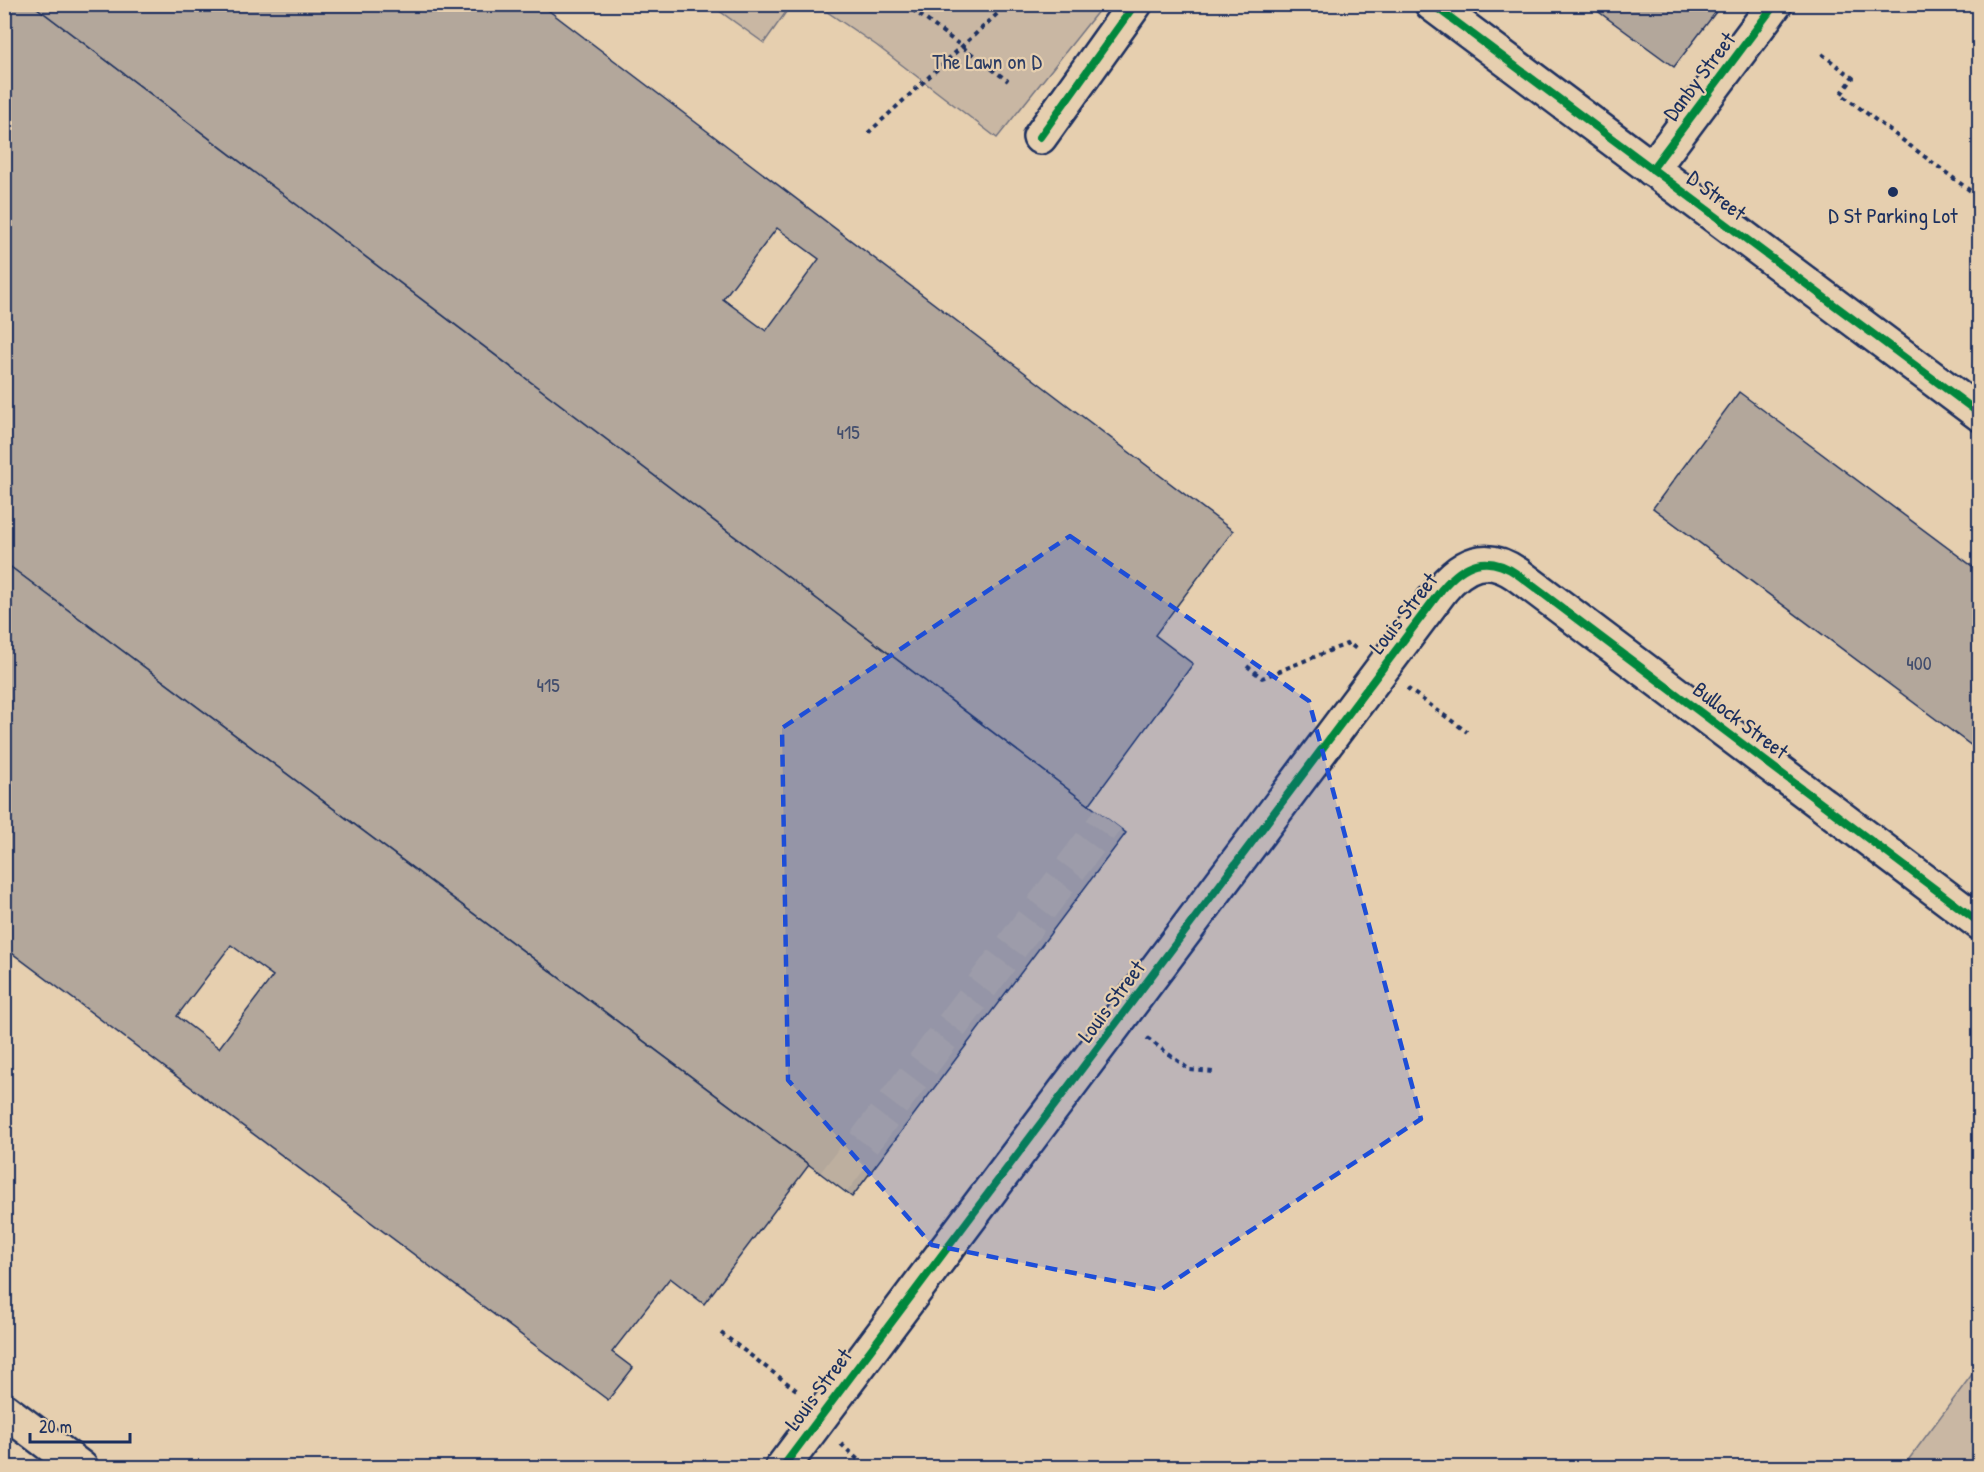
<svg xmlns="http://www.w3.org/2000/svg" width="1984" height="1472" viewBox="0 0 1984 1472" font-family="'Patrick Hand',sans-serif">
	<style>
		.green { fill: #c9b7a3; stroke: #727380; stroke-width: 1.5 }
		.building { fill: #b3a79b; stroke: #1b2f5e; stroke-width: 1.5; fill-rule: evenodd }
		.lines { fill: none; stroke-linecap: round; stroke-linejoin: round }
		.minor-tunnel { stroke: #bdaf9f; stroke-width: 33; stroke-dasharray: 33 16; stroke-linecap: butt }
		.minor-casing { stroke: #1b2f5e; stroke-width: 38 }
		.major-casing { stroke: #1b2f5e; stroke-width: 38 }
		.path { stroke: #1b2f5e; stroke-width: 4; stroke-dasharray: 4.5 4.5; stroke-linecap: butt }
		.minor { stroke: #e6cfaf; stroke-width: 33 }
		.major { stroke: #e6cfaf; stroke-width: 33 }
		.cycleway-casing { stroke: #e6cfaf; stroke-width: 11 }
		.cycleway { stroke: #00873e; stroke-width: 8 }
		.marked { fill: #1d4ed8; fill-opacity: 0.2; stroke: #1d4ed8; stroke-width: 4.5; stroke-dasharray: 12 8; stroke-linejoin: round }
		.poi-dot { fill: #1b2f5e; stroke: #e6cfaf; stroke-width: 2 }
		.labels { text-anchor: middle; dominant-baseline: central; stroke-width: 4.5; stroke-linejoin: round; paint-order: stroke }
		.number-label { font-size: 20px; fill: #414d6d }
		.park-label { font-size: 22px; fill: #2c3d65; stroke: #e6cfaf }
		.street-label { font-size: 22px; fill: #1b2f5e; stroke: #e6cfaf }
		.poi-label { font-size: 22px; fill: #1b2f5e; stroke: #e6cfaf }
	</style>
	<rect width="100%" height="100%" fill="#e6cfaf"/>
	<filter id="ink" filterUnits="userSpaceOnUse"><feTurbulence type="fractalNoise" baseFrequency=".0167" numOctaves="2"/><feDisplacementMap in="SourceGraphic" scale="12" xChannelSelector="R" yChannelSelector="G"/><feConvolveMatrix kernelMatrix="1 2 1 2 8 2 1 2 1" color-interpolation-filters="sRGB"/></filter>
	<g filter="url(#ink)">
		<g class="green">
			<path d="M 711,5 L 791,5 L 764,43 Z"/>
			<path d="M 817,5 L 1103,5 L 997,138 L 876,45 Z"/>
			<path d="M 1979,1365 L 1979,1467 L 1903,1467 Z"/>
		</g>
		<g class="building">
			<path d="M 4,4 L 32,4 L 1126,833 L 852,1197 L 4,562 Z"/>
			<path d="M 32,4 L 540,4 L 1233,531 L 1155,635 L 1193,664 L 1089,805 ZM 777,228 L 819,259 L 766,331 L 723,299 Z"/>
			<path d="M 1588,4 L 1722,4 L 1674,67 Z"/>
			<path d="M 1739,392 L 1980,572 L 1980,752 L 1653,508 Z"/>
			<path d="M 4,562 L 809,1165 L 704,1304 L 670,1278 L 612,1352 L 633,1368 L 608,1400 L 4,947 ZM 231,945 L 273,976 L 219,1048 L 177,1016 Z"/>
		</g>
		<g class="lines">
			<path class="minor-tunnel" d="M 834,1182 L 1108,819"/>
			<g class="minor-casing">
				<g id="minor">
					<path d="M 1040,137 L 1135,4"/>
					<path d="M 1652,169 L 1775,4"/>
					<path d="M 782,1468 L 1442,589 C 1464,563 1487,553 1517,574 L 1980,923"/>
				</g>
			</g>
			<g class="major-casing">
				<g id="major">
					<path d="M 1432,4 L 1980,414"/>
					<path d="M 4,1410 L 81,1468"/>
				</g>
			</g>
			<g class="path">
				<path d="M 905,4 L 1008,81"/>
				<path d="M 1822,54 L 1853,78 L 1841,94 L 1980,198"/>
				<path d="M 868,133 L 1008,4"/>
				<path d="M 1247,666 L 1262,678 L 1349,643 L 1356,649"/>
				<path d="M 1407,688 L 1467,732"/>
				<path d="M 1147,1038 L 1190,1070 L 1214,1072"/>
				<path d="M 721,1333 L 799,1392"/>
				<path d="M 841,1444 L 867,1468"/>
			</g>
			<use href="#minor" class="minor"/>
			<use href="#major" class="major"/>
			<g class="cycleway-casing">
				<g id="cycleway">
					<path d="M 1432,4 L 1980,414"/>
					<path d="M 1040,137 L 1135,4"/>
					<path d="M 1652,169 L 1775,4"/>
					<path d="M 782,1468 L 1442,589 C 1464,563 1487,553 1517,574 L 1980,923"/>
				</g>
			</g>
			<use href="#cycleway" class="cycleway"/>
		</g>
	</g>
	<path class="marked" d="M 1070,536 L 1309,701 L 1421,1119 L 1160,1290 L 932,1245 L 788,1080 L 782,728 Z"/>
	<circle class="poi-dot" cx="1893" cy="192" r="6"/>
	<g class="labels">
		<g class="number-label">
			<text x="848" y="431">415</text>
			<text x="1919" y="662">400</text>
			<text x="548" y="684">415</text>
		</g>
		<g class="park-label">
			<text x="987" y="61">The Lawn on D</text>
		</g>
		<g class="street-label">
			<text transform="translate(1699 76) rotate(-53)">Danby Street</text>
			<text transform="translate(1717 195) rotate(37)">D Street</text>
			<text transform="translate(1403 613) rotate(-52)">Louis Street</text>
			<text transform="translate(1741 720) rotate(37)">Bullock Street</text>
			<text transform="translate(1111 1001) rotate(-53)">Louis Street</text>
			<text transform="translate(818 1389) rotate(-53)">Louis Street</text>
		</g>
		<g class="poi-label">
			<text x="1893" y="215">D St Parking Lot</text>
		</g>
	</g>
	<rect width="1984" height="1472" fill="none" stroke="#e6cfaf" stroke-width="24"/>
	<rect x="12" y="12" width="1960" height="1448" fill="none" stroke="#1b2f5e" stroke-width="2" filter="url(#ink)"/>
	<path d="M30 1433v9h100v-9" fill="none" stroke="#1b2f5e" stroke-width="3"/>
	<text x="39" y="1433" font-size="18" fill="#1b2f5e" stroke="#e6cfaf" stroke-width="4.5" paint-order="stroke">20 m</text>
</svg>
